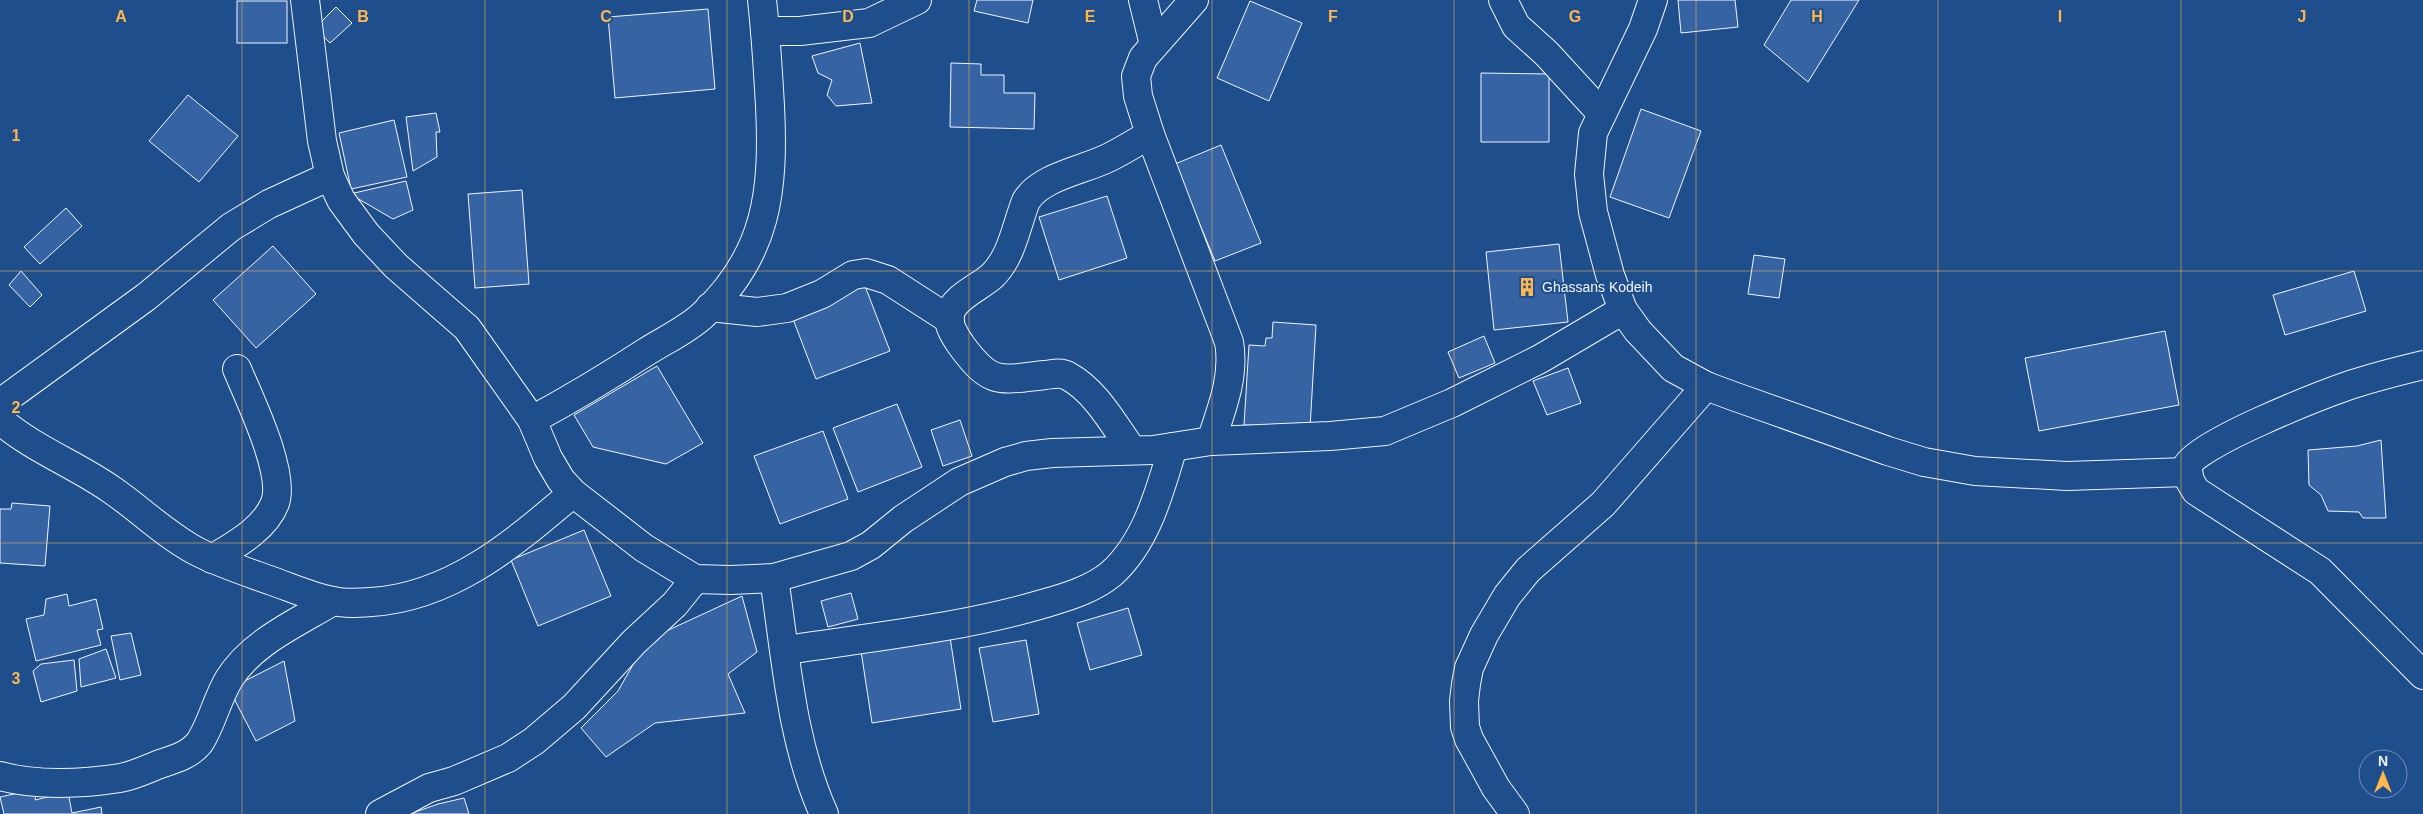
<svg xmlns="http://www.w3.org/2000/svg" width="2423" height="814" viewBox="0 0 2423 814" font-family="Arial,sans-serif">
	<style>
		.building { fill: #3563a3; stroke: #f2f6ff }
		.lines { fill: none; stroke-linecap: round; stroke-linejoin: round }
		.street-casing { stroke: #f2f6ff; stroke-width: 30 }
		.street { stroke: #1f4e8c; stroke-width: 28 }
		.grid { fill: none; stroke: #ffb74d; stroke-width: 1; stroke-opacity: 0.55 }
		.labels { text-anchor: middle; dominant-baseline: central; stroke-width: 4; stroke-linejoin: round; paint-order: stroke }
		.poi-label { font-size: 14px; fill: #f2f6ff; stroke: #1f4e8c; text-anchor: start }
		.grid-label { font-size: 16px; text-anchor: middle; font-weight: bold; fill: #ffb74d; stroke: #1f4e8c; stroke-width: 4; stroke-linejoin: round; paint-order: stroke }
	</style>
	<rect width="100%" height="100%" fill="#1f4e8c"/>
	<g class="building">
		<path d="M 977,0 L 1033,0 L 1028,23 L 974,11 Z"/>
		<path d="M 1678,0 L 1735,0 L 1738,27 L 1681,33 Z"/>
		<path d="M 1791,0 L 1859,0 L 1808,82 L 1764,45 Z"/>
		<rect x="237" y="1" width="50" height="42"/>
		<path d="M 1250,1 L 1302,23 L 1269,101 L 1217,78 Z"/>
		<path d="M 336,7 L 352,23 L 330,43 L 315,28 Z"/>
		<path d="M 708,9 L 715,89 L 615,98 L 608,17 Z"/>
		<path d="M 860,43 L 872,103 L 836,106 L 827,95 L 832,80 L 818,73 L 812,56 Z"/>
		<path d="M 951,63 L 981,64 L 981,75 L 1004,75 L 1004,93 L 1035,93 L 1034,129 L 950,127 Z"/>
		<path d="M 1481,73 L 1549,74 L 1549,142 L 1481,142 Z"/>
		<path d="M 188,95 L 238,136 L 199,182 L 149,141 Z"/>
		<path d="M 1641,109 L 1701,131 L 1669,218 L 1610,197 Z"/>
		<path d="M 436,113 L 440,132 L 436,132 L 437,157 L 413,171 L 406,117 Z"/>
		<path d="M 394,120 L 407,177 L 351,189 L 339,133 Z"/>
		<path d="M 1221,145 L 1261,243 L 1215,261 L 1175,164 Z"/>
		<path d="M 406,181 L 413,210 L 393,219 L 350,194 Z"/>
		<path d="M 522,190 L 529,284 L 475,288 L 468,194 Z"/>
		<path d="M 1107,196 L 1127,258 L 1059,280 L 1039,217 Z"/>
		<path d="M 66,208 L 82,226 L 40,264 L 24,247 Z"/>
		<path d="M 1559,244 L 1568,322 L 1494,330 L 1486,252 Z"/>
		<path d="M 273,246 L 316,294 L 256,348 L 213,300 Z"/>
		<path d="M 1754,255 L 1785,259 L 1779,298 L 1748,294 Z"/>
		<path d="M 21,271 L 42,295 L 30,307 L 9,285 Z"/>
		<path d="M 2354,271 L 2366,311 L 2285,335 L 2273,295 Z"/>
		<path d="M 865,286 L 890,351 L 816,379 L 791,314 Z"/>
		<path d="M 1273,322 L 1316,325 L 1310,428 L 1244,425 L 1249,345 L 1265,346 L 1266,338 L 1272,338 Z"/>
		<path d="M 2165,331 L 2179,405 L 2039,431 L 2025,358 Z"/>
		<path d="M 1484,336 L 1495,363 L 1459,378 L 1448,352 Z"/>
		<path d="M 657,366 L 703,443 L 666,464 L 593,447 L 574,415 Z"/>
		<path d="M 1568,368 L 1581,403 L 1547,415 L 1533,381 Z"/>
		<path d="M 897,404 L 922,467 L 858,492 L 833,428 Z"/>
		<path d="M 960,420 L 972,456 L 943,466 L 931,430 Z"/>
		<path d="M 823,431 L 848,499 L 780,524 L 754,456 Z"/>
		<path d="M 2381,440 L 2386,518 L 2363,518 L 2359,512 L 2328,511 L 2321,495 L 2309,485 L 2308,450 L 2357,446 Z"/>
		<path d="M 12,503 L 50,506 L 45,566 L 0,563 L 0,509 L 11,509 Z"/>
		<path d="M 584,530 L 611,596 L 538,626 L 511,560 Z"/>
		<path d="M 851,593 L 858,619 L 828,627 L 821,601 Z"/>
		<path d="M 67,594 L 69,606 L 96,599 L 103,629 L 97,630 L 101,645 L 36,661 L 26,619 L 44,615 L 46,599 Z"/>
		<path d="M 742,596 L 757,652 L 728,674 L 745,713 L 655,723 L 606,757 L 581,728 L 618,691 L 647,640 Z"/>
		<path d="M 1128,608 L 1142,655 L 1090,670 L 1077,623 Z"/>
		<path d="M 131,633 L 141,675 L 120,680 L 111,636 Z"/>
		<path d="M 950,637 L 961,709 L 872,723 L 861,651 Z"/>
		<path d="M 1026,640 L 1039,714 L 993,722 L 979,648 Z"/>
		<path d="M 106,649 L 116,678 L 81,687 L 79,659 Z"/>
		<path d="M 74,660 L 77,691 L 41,702 L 33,671 L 41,664 Z"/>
		<path d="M 284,661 L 295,721 L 256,741 L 229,689 Z"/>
		<path d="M 37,789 L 35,800 L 68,792 L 72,813 L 101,807 L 102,814 L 4,814 L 0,797 Z"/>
		<path d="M 464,798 L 469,814 L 410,814 L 438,804 Z"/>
	</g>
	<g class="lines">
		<g class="street-casing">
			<g id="street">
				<path d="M 305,0 L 322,141 L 330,176 L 341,200 L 366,234 L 396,266 L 467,328 L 532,420 L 548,458 L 561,480 L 573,493 L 644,548 L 695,579 L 731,580 L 774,578 L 851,556 L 871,545 L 903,519 L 959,482 L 1005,462 L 1026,456 L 1052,453 L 1153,450 L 1211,441 L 1330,436 L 1385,431 L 1452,403 L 1540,359 L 1623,310"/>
				<path d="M 1143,0 L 1154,45"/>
				<path d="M 1194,0 L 1143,58 L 1136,76 L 1138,96 L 1150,134 L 1229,342 C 1235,376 1222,408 1211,441"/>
				<path d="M 1503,0 L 1516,26 L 1547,54 L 1602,114"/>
				<path d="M 1653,0 L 1643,29 L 1593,133 L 1589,174 L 1593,212 L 1610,275 L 1623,310 L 1638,331 L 1673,368 L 1706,386 L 1733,396 L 1888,451 L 1924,462 L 1975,471 L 2067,476 L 2187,472"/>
				<path d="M 765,31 L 800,31 L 869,23 L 917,0"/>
				<path d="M 710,307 L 757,312 L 787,308 L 822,294 L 853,275 L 866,273 L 888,280 L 950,320"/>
				<path d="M 2423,365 C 2398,371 2374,377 2350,385 C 2321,395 2198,443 2187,466 L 2190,481 L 2196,491 L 2320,571 L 2423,675"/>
				<path d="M 0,403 L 146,297 L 231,227 L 269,204 L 330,176"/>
				<path d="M 0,420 C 33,449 77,465 112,490 C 141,510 167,536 198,552 C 222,564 247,572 272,581 C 292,588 312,597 333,601 C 345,604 358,603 371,602 C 452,597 514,543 573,493"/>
				<path d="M 532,420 C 571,399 609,376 646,352 C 665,340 687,330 703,315 C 768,254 774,190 770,106 C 768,71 766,35 762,0"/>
				<path d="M 1132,450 C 1114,425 1096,391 1068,376 C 1061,372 1053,374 1045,375 C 999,380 991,386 961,345 C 955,336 947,325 950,314 C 954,297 980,287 992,276 C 1012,257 1016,226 1026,201 C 1041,176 1085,170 1110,157 C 1124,150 1137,142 1150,134"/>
				<path d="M 212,559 C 235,545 265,529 275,503 C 286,473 249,398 237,369"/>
				<path d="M 774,578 C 786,657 791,741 824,814"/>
				<path d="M 786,650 C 872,637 962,628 1046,603 C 1067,597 1093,589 1111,574 C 1147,542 1160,490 1173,447"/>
				<path d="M 0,776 C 36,786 83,784 120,778 C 133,776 147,769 160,764 C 175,759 190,755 200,742 C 212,723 217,699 229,679 C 252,642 297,623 333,601"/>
				<path d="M 380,814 L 429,788 L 454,781 L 508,758 L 534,741 L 574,707 L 634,642 L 675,604 L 695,579"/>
				<path d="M 1515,814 L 1496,788 L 1469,739 L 1465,727 L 1464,701 L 1466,684 L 1469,668 L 1484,635 L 1507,596 L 1528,570 L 1603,504 L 1706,386"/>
			</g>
		</g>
		<use href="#street" class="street"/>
	</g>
	<path class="grid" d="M 242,0 L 242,814M 485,0 L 485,814M 727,0 L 727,814M 969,0 L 969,814M 1212,0 L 1212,814M 1454,0 L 1454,814M 1696,0 L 1696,814M 1938,0 L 1938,814M 2181,0 L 2181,814M 0,271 L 2423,271M 0,543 L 2423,543"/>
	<defs>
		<g id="building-bare" transform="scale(1.5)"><path d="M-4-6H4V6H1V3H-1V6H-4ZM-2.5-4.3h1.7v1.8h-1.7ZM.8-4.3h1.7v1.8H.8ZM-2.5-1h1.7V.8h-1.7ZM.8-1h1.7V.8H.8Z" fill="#ffb74d" stroke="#1f4e8c" stroke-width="2.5" paint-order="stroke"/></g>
	</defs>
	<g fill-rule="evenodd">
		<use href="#building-bare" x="1527" y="287"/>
	</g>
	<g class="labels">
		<g class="poi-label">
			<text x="1542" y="287">Ghassans Kodeih</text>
		</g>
	</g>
	<g class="grid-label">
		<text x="121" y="22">A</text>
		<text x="363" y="22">B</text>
		<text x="606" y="22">C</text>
		<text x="848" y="22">D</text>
		<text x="1090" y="22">E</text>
		<text x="1333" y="22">F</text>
		<text x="1575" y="22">G</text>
		<text x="1817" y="22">H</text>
		<text x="2060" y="22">I</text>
		<text x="2302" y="22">J</text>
		<text x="16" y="141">1</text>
		<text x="16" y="413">2</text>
		<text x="16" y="684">3</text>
	</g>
	<g transform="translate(2383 774)"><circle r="24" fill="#1f4e8c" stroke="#7391ba"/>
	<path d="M0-4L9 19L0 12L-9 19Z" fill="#ffb74d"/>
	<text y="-8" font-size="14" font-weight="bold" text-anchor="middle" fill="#f2f6ff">N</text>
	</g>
</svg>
